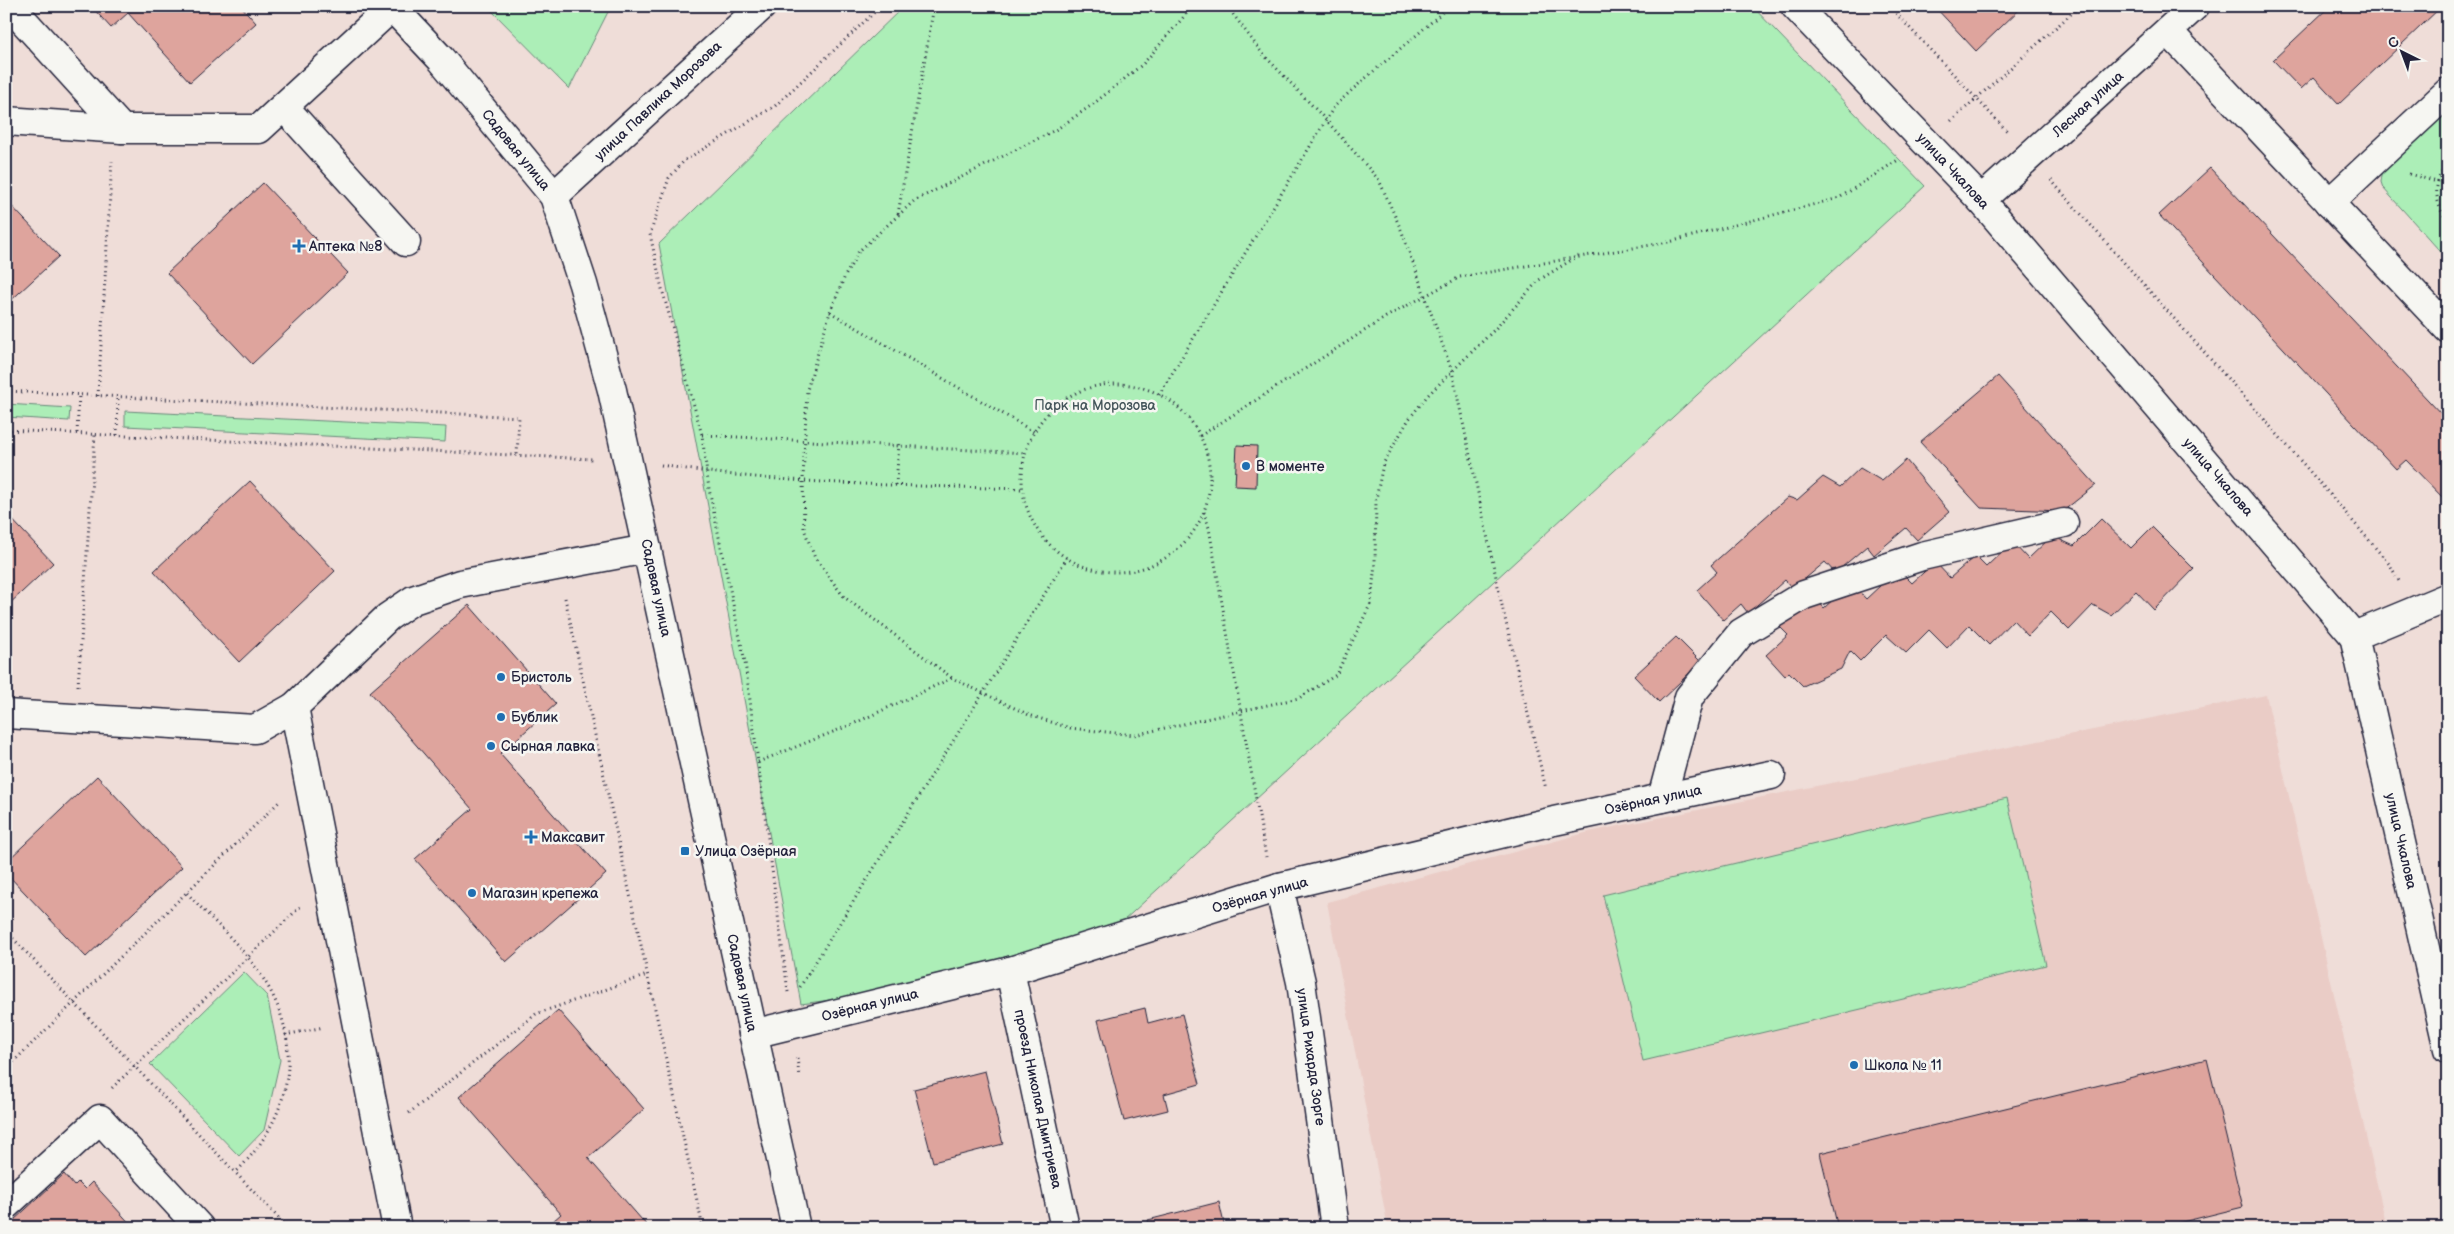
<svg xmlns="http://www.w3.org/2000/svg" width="2454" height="1234" viewBox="0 0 2454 1234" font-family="'Balsamiq Sans',sans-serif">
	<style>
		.built { fill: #eaccc6 }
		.green { fill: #aceeb7; stroke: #678879 }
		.building { fill: #dea49d; stroke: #22223b }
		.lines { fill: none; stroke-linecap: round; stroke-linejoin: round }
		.minor-casing { stroke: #22223b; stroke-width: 31 }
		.path { stroke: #22223b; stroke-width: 3; stroke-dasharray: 1 4; stroke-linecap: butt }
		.minor { stroke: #f6f6f2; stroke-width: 28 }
		.poi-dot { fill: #1f6fb2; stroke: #f6f6f2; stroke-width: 2 }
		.labels { text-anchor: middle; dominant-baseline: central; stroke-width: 5; stroke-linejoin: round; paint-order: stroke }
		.street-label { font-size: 14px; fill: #22223b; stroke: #f6f6f2 }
		.poi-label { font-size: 14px; fill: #22223b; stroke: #f6f6f2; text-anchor: start }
		.park-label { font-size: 14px; fill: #44555a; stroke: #f6f6f2 }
	</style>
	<rect width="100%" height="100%" fill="#efddd8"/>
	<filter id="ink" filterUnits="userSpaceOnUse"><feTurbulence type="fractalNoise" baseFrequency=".02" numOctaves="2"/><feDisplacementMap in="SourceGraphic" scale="10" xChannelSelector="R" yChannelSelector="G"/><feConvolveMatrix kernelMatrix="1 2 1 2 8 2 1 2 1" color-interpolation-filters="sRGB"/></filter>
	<g filter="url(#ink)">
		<path class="built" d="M 2266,695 L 2387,1228 L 1388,1228 L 1327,902 L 1589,832 Z"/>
		<g class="green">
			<path d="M 487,6 L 611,6 L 569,89 Z"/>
			<path d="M 904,6 L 1752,6 L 1925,186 L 1074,966 L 801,1004 L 659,244 Z"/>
			<path d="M 2448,104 L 2448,260 L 2383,188 L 2381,182 L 2383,168 Z"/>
			<path d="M 6,404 L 70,408 L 69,421 L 6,417 Z"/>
			<path d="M 125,411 L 446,427 L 445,442 L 125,426 Z"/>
			<path d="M 2007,798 L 2046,965 L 1643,1061 L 1603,895 Z"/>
			<path d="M 244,972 L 267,996 L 280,1060 L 264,1130 L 239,1156 L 150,1064 Z"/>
		</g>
		<g class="building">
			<path d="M 91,6 L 241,6 L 256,23 L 190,82 L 128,13 L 111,28 Z"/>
			<path d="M 1934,6 L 2023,6 L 1976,51 Z"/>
			<path d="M 2330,6 L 2442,6 L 2339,104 L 2314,77 L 2301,89 L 2273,60 Z"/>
			<path d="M 2210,168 L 2444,417 L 2448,414 L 2448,503 L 2406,460 L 2396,469 L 2159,215 Z"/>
			<path d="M 263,183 L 348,273 L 252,364 L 167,273 Z"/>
			<path d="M 6,200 L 59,256 L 6,305 Z"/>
			<path d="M 1998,376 L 2096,485 L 2063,511 L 1981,508 L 1920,442 Z"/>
			<path d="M 1237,445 L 1257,446 L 1256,487 L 1235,486 Z"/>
			<path d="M 1906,460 L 1949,512 L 1917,540 L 1906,528 L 1874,555 L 1867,546 L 1835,573 L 1825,562 L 1793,589 L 1785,580 L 1748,613 L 1741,604 L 1723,620 L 1697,590 L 1717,572 L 1711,565 L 1788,497 L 1797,500 L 1823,477 L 1840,487 L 1860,468 L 1882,481 Z"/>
			<path d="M 250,481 L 335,571 L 239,662 L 154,571 Z"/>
			<path d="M 6,513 L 53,563 L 6,607 Z"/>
			<path d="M 2101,519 L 2131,548 L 2152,527 L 2194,569 L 2154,610 L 2136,591 L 2111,615 L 2093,605 L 2069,630 L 2051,612 L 2028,636 L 2013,620 L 1989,645 L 1969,625 L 1947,648 L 1929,630 L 1906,653 L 1886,635 L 1860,661 L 1850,651 L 1841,669 L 1803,686 L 1789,672 L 1785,676 L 1766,655 L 1788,635 L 1779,626 L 1813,595 L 1824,608 L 1851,583 L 1866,599 L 1898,569 L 1912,583 L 1935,562 L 1950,578 L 1975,556 L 1986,567 L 2012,542 L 2028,559 L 2052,536 L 2074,546 Z"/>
			<path d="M 469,605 L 556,704 L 500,754 L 606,874 L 506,962 L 415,859 L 472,809 L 370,692 Z"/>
			<path d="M 1676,637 L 1701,662 L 1659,702 L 1634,676 Z"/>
			<path d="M 97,776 L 182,867 L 86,957 L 6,873 L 6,862 Z"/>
			<path d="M 1145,1008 L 1148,1023 L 1182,1014 L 1200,1084 L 1164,1094 L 1168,1110 L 1124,1121 L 1098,1020 Z"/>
			<path d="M 558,1010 L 644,1109 L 588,1158 L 649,1228 L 545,1228 L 561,1214 L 459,1097 Z"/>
			<path d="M 2207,1059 L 2243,1207 L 2158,1228 L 1838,1228 L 1820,1153 Z"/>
			<path d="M 985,1071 L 1003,1144 L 933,1162 L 914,1089 Z"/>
			<path d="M 64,1174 L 74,1186 L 78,1182 L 85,1189 L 92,1182 L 134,1228 L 19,1228 L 13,1221 Z"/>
			<path d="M 1219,1202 L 1225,1228 L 1150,1228 L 1148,1220 Z"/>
		</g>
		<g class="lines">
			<g class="minor-casing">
				<g id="minor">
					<path d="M 10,6 L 122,129"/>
					<path d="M 391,6 L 441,59 L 554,196 L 583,284 L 612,390 L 796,1228"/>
					<path d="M 1795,6 L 1981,200 L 2354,636 L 2448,1049"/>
					<path d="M 2168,31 L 2448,329"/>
					<path d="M 284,107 L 406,242"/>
					<path d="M 6,121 L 122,129 L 259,129 L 392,7"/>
					<path d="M 554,196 L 762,6"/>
					<path d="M 1981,200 L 2195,6"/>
					<path d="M 2329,203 L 2448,92"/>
					<path d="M 2354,636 L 2448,597"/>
					<path d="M 6,714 L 255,729 L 294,707"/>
					<path d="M 1662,798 L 1689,697 L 1741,633 L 1804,595 L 1922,556 L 2064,523"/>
					<path d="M 1279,887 L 1301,982 L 1335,1228"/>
					<path d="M 1010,971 L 1065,1228"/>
					<path d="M 753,1034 L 1010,971 L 1279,887 L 1554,821 L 1771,775"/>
					<path d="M 6,1205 L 100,1119 L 200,1228"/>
					<path d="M 397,1228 L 294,707 L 388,617 L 413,600 L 460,584 L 647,549"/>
				</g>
			</g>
			<g class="path">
				<path d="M 1193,6 L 1143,64 L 1092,105 L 1057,129 L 914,201 L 859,251 L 845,276 L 830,312 L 807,390 L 803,480 L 804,529 L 815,558 L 844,597 L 952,678 L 1029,715 L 1070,728 L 1134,735 L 1299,698 L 1336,675 L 1371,603 L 1375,563 L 1376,499 L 1383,464 L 1409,419 L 1428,395 L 1494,330 L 1539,280 L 1578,256"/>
				<path d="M 1227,6 L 1262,53 L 1326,120 L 1379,180 L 1402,232 L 1452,371 L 1503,610 L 1546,789"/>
				<path d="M 1889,6 L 2007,131"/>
				<path d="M 1951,121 L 2080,6"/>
				<path d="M 2448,164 C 2432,180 2434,204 2448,221"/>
				<path d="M 2409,174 L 2437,182"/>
				<path d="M 2051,180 C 2164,309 2280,434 2390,565 L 2399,581"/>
				<path d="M 898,214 L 934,6"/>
				<path d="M 830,312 L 1034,432"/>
				<circle cx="1116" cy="478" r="94"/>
				<path d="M 6,391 L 519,417 L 517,456"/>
				<path d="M 1159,395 L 1334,107 C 1371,71 1412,41 1449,6"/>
				<path d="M 98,396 L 112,161"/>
				<path d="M 6,430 L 593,459"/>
				<path d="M 77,433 L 79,394"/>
				<path d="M 117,435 L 118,397"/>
				<path d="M 702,435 L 1025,453"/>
				<path d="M 1200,436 L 1386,317 L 1460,277 L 1669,242 L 1839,198 L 1898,160"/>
				<path d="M 661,465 C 780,485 902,485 1022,489"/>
				<path d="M 896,485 L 899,444"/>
				<path d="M 1204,512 L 1209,528 L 1266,857"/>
				<path d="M 565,598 L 703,1228"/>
				<path d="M 78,686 L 95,434"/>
				<path d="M 758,762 L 853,724 L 952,678"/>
				<path d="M 187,893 C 211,919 241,945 261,975 C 307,1044 292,1117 236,1172"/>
				<path d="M 6,931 L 288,1228"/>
				<path d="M 800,987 L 1067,558"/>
				<path d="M 788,992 L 745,662 L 709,489 L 702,435 L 662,289 L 650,234 L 669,178 L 685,160 L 775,106 L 881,6"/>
				<path d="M 285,1035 L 324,1027"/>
				<path d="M 797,1058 L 799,1074"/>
				<path d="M 6,1069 L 279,802"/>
				<path d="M 112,1088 L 300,907"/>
				<path d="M 409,1113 L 536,1014 L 647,975"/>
			</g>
			<use href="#minor" class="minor"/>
		</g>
	</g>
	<g class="poi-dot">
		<path d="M296.5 238.5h5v5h5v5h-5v5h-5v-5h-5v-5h5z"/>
		<circle cx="1246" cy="466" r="5"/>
		<circle cx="501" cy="677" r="5"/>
		<circle cx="501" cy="717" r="5"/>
		<circle cx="491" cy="746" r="5"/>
		<path d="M528.5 829.5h5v5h5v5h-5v5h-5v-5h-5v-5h5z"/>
		<rect x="680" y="846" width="10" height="10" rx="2.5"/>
		<circle cx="472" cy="893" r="5"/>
		<circle cx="1854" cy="1065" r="5"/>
	</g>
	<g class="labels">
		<g class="street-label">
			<text transform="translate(658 101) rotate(-43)">улица Павлика Морозова</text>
			<text transform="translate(2088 104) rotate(-42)">Лесная улица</text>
			<text transform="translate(516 150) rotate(51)">Садовая улица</text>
			<text transform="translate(1953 171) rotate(47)">улица Чкалова</text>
			<text transform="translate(2218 477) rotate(49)">улица Чкалова</text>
			<text transform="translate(656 588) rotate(78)">Садовая улица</text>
			<text transform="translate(1653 800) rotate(-12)">Озёрная улица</text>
			<text transform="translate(2401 841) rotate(77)">улица Чкалова</text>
			<text transform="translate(1260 895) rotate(-16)">Озёрная улица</text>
			<text transform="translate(742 983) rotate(78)">Садовая улица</text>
			<text transform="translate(870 1005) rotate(-14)">Озёрная улица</text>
			<text transform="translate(1311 1057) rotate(82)">улица Рихарда Зорге</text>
			<text transform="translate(1038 1099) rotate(78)">проезд Николая Дмитриева</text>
		</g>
		<g class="poi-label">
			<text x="309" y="246">Аптека №8</text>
			<text x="1256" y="466">В моменте</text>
			<text x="511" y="677">Бристоль</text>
			<text x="511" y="717">Бублик</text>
			<text x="501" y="746">Сырная лавка</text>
			<text x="541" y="837">Максавит</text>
			<text x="695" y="851">Улица Озёрная</text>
			<text x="482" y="893">Магазин крепежа</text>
			<text x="1864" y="1065">Школа № 11</text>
		</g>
		<g class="park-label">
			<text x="1095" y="405">Парк на Морозова</text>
		</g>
	</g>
	<rect width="2454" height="1234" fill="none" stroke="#f6f6f2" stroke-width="25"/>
	<rect x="12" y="12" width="2429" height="1209" fill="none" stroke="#22223b" stroke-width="2" filter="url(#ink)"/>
	<g transform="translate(2402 52) rotate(318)" stroke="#f6f6f2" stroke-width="4" paint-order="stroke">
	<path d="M0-4L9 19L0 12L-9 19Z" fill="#22223b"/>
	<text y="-8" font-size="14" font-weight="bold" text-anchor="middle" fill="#22223b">С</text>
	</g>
</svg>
